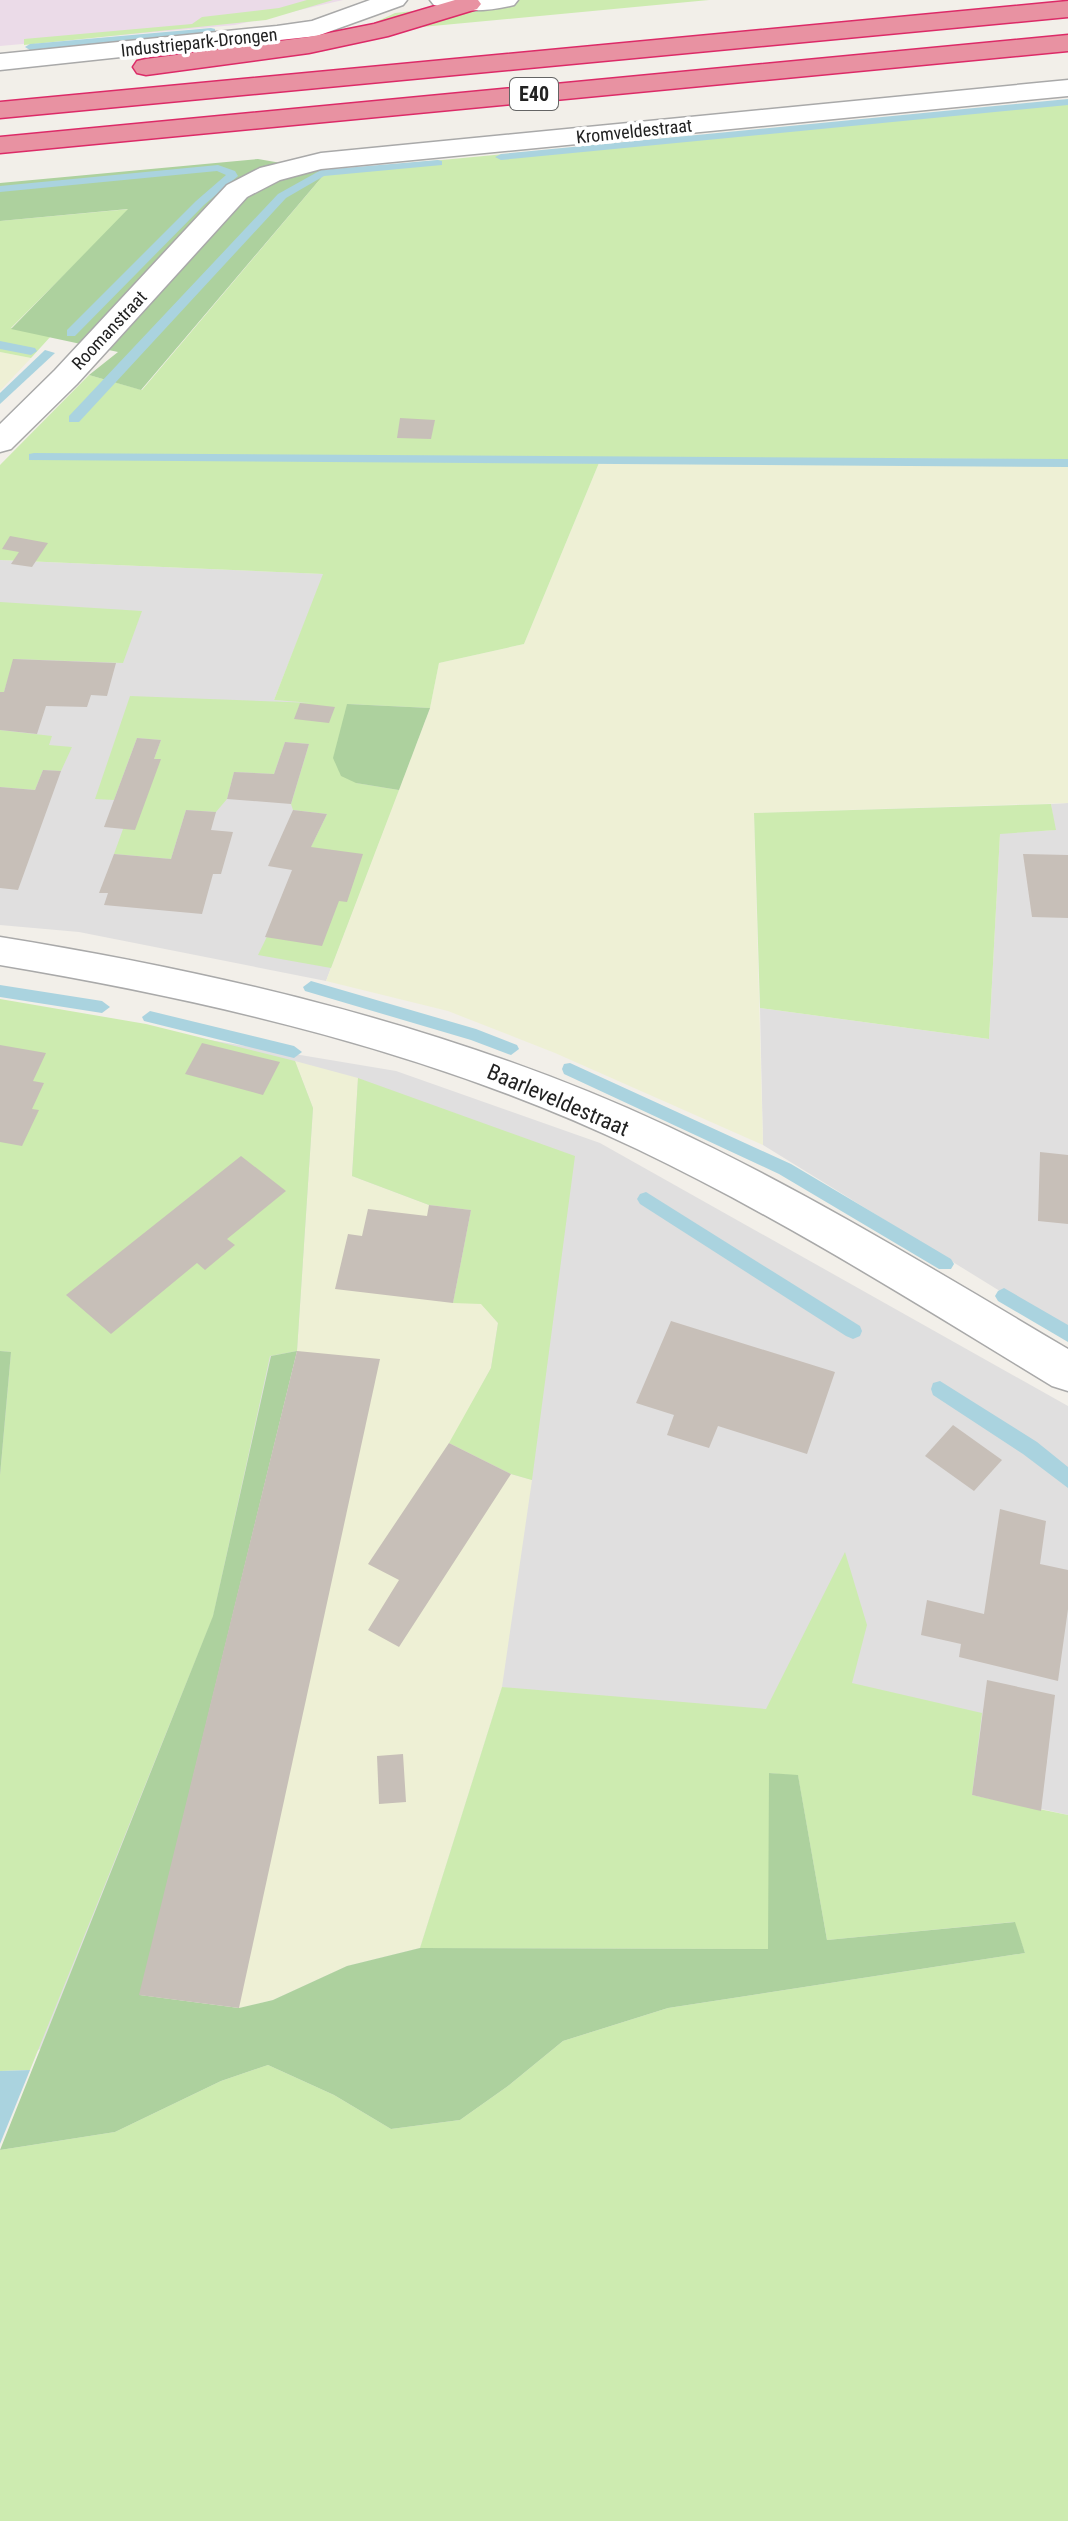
<svg xmlns="http://www.w3.org/2000/svg" width="1068" height="2521" viewBox="0 0 1068 2521" font-family="'Roboto Condensed',sans-serif">
	<style>
		.residential { fill: #e0dfdf }
		.industrial { fill: #ebdbe8 }
		.farmland { fill: #eef0d5 }
		.grass { fill: #cdebb0 }
		.forest { fill: #add19e }
		.water { fill: #aad3df }
		.lines { fill: none; stroke-linecap: round; stroke-linejoin: round }
		.stream { fill: #aad3df; fill-rule: evenodd }
		.building { fill: #c7bfb8 }
		.minor-casing { stroke: #a9a9a9; stroke-width: 3 }
		.highway-casing { stroke: #dc2a67; stroke-width: 3 }
		.minor { fill: #fff; fill-rule: evenodd }
		.highway { fill: #e892a2; fill-rule: evenodd }
		.labels { text-anchor: middle; dominant-baseline: central; stroke-width: 7; stroke-linejoin: round; paint-order: stroke }
		.far-street-label { font-size: 18px; fill: #222; stroke: #fff }
		.shield { fill: #fff; stroke: #646464; stroke-width: 2 }
		.shield-label { font-size: 20px; font-weight: bold; fill: #222 }
		.street-label { font-size: 22px; fill: #222; stroke: #fff }
	</style>
	<rect width="100%" height="100%" fill="#f2efe9"/>
	<g class="residential">
		<path d="M 0,560 L 324,574 L 274,700 L 430,708 L 326,981 L 79,932 L 0,925 Z"/>
		<path d="M 1068,803 L 1068,1333 L 763,1145 L 760,1008 L 989,1039 L 1000,833 L 1055,830 L 1051,804 Z"/>
		<path d="M 0,1005 L 396,1071 L 600,1143 L 1068,1406 L 1068,1815 L 502,1687 L 420,1948 L 347,1966 L 273,2000 L 139,1995 L 0,2071 Z"/>
	</g>
	<path class="industrial" d="M 0,0 L 343,0 L 235,25 L 0,46 Z"/>
	<g class="farmland">
		<path d="M 0,352 L 31,358 L 0,391 Z"/>
		<path d="M 601,458 L 1068,459 L 1068,803 L 754,813 L 763,1145 L 555,1053 L 448,1011 L 326,981 L 430,708 L 439,663 L 524,644 Z"/>
		<path d="M 295,1061 L 358,1078 L 352,1176 L 429,1205 L 471,1210 L 453,1303 L 481,1303 L 498,1323 L 491,1368 L 450,1443 L 511,1474 L 532,1480 L 502,1687 L 420,1948 L 347,1966 L 273,2000 L 239,2008 L 139,1995 L 297,1351 L 313,1108 Z"/>
	</g>
	<g class="grass">
		<path d="M 307,0 L 333,0 L 266,20 L 24,45 L 24,39 L 192,24 L 202,17 L 279,8 Z"/>
		<path d="M 440,0 L 709,0 L 379,31 L 342,38 L 395,13 L 431,9 Z"/>
		<path d="M 1068,100 L 1068,459 L 601,458 L 524,644 L 439,663 L 430,708 L 347,704 L 356,783 L 399,790 L 331,968 L 258,955 L 327,814 L 293,810 L 291,804 L 309,744 L 285,742 L 274,774 L 234,772 L 227,799 L 216,812 L 186,810 L 171,859 L 114,854 L 123,829 L 160,759 L 154,759 L 161,740 L 137,738 L 114,800 L 95,799 L 130,696 L 313,703 L 274,700 L 323,574 L 0,560 L 0,465 L 89,375 L 142,390 L 327,171 Z"/>
		<path d="M 130,209 L 11,328 L 51,336 L 31,358 L 0,352 L 0,221 Z"/>
		<path d="M 0,602 L 142,611 L 123,663 L 14,659 L 4,692 L 0,692 Z"/>
		<path d="M 0,730 L 52,736 L 49,745 L 72,747 L 61,771 L 43,770 L 35,790 L 0,787 Z"/>
		<path d="M 1051,804 L 1056,830 L 1000,834 L 989,1039 L 760,1008 L 754,813 Z"/>
		<path d="M 0,999 L 146,1024 L 295,1061 L 313,1108 L 297,1351 L 270,1356 L 213,1617 L 30,2070 L 0,2071 L 0,1475 L 11,1352 L 0,1351 Z"/>
		<path d="M 358,1078 L 575,1156 L 532,1480 L 511,1474 L 449,1443 L 491,1368 L 498,1323 L 481,1304 L 453,1303 L 471,1210 L 429,1205 L 352,1176 Z"/>
		<path d="M 845,1552 L 867,1625 L 852,1683 L 982,1713 L 972,1795 L 1068,1815 L 1068,2521 L 0,2521 L 0,2150 L 115,2132 L 221,2081 L 268,2065 L 334,2095 L 391,2129 L 460,2120 L 508,2086 L 563,2041 L 668,2008 L 1025,1953 L 1014,1922 L 827,1940 L 798,1776 L 769,1773 L 769,1949 L 420,1948 L 502,1687 L 766,1709 Z"/>
	</g>
	<g class="forest">
		<path d="M 258,159 L 327,171 L 141,390 L 89,375 L 118,352 L 11,329 L 128,209 L 0,221 L 0,183 Z"/>
		<path d="M 347,704 L 430,708 L 399,790 L 356,783 L 341,776 L 333,758 Z"/>
		<path d="M 0,1351 L 11,1352 L 0,1475 Z"/>
		<path d="M 297,1351 L 140,1995 L 239,2008 L 273,2000 L 347,1966 L 420,1948 L 768,1949 L 769,1773 L 798,1775 L 827,1940 L 1015,1922 L 1025,1953 L 668,2008 L 563,2041 L 508,2086 L 460,2120 L 391,2129 L 334,2095 L 268,2065 L 221,2081 L 115,2132 L 0,2150 L 213,1616 L 271,1356 Z"/>
	</g>
	<path class="water" d="M 30,2070 L 0,2144 L 0,2071 Z"/>
	<g class="lines">
		<g class="stream">
			<path d="M 211,28 L 215,29 L 215,33 L 30,50 L 25,47 L 30,44 Z"/>
			<path d="M 1068,99 L 1068,105 L 501,160 L 495,157 L 501,154 Z"/>
			<path d="M 438,160 L 442,161 L 442,165 L 324,176 L 286,198 L 79,422 L 69,422 L 69,416 L 278,194 L 321,170 Z"/>
			<path d="M 218,165 L 235,171 L 238,176 L 204,205 L 75,336 L 67,336 L 67,330 L 196,201 L 226,175 L 217,171 L 0,192 L 0,186 Z"/>
			<path d="M 0,341 L 35,348 L 37,351 L 31,355 L 0,349 Z"/>
			<path d="M 45,350 L 55,353 L 0,404 L 0,393 Z"/>
			<path d="M 34,453 L 1068,459 L 1068,467 L 29,460 L 29,454 Z"/>
			<path d="M 311,981 L 476,1029 L 517,1045 L 519,1049 L 511,1055 L 471,1040 L 305,991 L 303,987 Z"/>
			<path d="M 0,985 L 102,1001 L 110,1007 L 102,1013 L 0,997 Z"/>
			<path d="M 150,1011 L 294,1046 L 302,1052 L 294,1058 L 144,1021 L 142,1017 Z"/>
			<path d="M 570,1063 L 791,1164 L 951,1259 L 954,1264 L 951,1269 L 939,1269 L 779,1174 L 564,1074 L 562,1069 L 564,1064 Z"/>
			<path d="M 646,1192 L 860,1326 L 862,1331 L 860,1336 L 853,1339 L 846,1336 L 640,1204 L 637,1199 L 640,1194 Z"/>
			<path d="M 1004,1288 L 1068,1325 L 1068,1342 L 998,1301 L 995,1296 L 998,1291 Z"/>
			<path d="M 940,1381 L 1037,1442 L 1068,1467 L 1068,1488 L 1023,1454 L 933,1395 L 931,1389 L 933,1383 Z"/>
		</g>
	</g>
	<g class="building">
		<path d="M 400,418 L 435,420 L 431,439 L 397,438 Z"/>
		<path d="M 10,536 L 48,543 L 32,567 L 11,564 L 19,552 L 2,549 Z"/>
		<path d="M 13,659 L 116,663 L 107,696 L 91,695 L 87,707 L 46,706 L 37,734 L 0,730 L 0,692 L 4,692 Z"/>
		<path d="M 300,703 L 335,707 L 329,723 L 294,719 Z"/>
		<path d="M 137,738 L 161,740 L 154,759 L 161,759 L 135,830 L 104,827 Z"/>
		<path d="M 285,742 L 309,744 L 291,804 L 227,799 L 234,772 L 274,774 Z"/>
		<path d="M 43,770 L 61,771 L 18,890 L 0,888 L 0,787 L 35,790 Z"/>
		<path d="M 186,810 L 216,812 L 211,830 L 233,832 L 221,874 L 213,874 L 202,914 L 104,905 L 108,893 L 99,893 L 114,854 L 171,859 Z"/>
		<path d="M 293,810 L 327,814 L 311,847 L 363,854 L 347,902 L 339,901 L 322,946 L 265,937 L 292,870 L 268,866 Z"/>
		<path d="M 1023,854 L 1068,855 L 1068,918 L 1032,917 Z"/>
		<path d="M 202,1043 L 280,1062 L 263,1095 L 185,1074 Z"/>
		<path d="M 0,1045 L 46,1053 L 33,1081 L 44,1083 L 32,1109 L 39,1110 L 22,1146 L 0,1142 Z"/>
		<path d="M 1040,1152 L 1068,1155 L 1068,1224 L 1038,1221 Z"/>
		<path d="M 241,1156 L 286,1191 L 227,1239 L 235,1245 L 205,1270 L 197,1263 L 111,1334 L 66,1295 Z"/>
		<path d="M 429,1205 L 471,1210 L 453,1303 L 335,1289 L 348,1234 L 362,1236 L 368,1209 L 427,1216 Z"/>
		<path d="M 671,1321 L 835,1372 L 807,1454 L 718,1426 L 709,1448 L 667,1435 L 674,1415 L 636,1403 Z"/>
		<path d="M 297,1351 L 380,1359 L 239,2008 L 139,1995 Z"/>
		<path d="M 953,1425 L 1002,1460 L 974,1491 L 925,1456 Z"/>
		<path d="M 449,1443 L 511,1474 L 399,1647 L 368,1630 L 399,1580 L 368,1564 Z"/>
		<path d="M 1000,1509 L 1046,1521 L 1040,1564 L 1068,1570 L 1068,1609 L 1058,1681 L 959,1657 L 961,1644 L 921,1635 L 927,1600 L 984,1614 Z"/>
		<path d="M 987,1680 L 1055,1695 L 1041,1811 L 972,1795 Z"/>
		<path d="M 403,1754 L 406,1802 L 379,1804 L 377,1756 Z"/>
	</g>
	<g class="lines">
		<g class="minor-casing">
			<g id="minor">
				<path d="M 370,0 L 407,0 L 403,5 L 317,36 L 0,70 L 0,54 L 277,26 L 312,21 Z"/>
				<path d="M 430,0 L 518,0 L 514,5 C 487,12 461,12 434,5 Z"/>
				<path d="M 1068,80 L 1068,96 L 321,169 L 280,180 L 247,197 L 77,384 L 11,449 L 0,452 L 0,424 L 55,370 L 227,185 L 260,168 L 321,153 Z"/>
				<path d="M 0,937 C 228,974 456,1028 667,1126 C 806,1191 936,1271 1068,1349 L 1068,1391 L 1052,1386 C 916,1303 781,1218 637,1149 C 436,1053 219,1002 0,965 Z"/>
			</g>
		</g>
		<g class="highway-casing">
			<g id="highway">
				<path d="M 455,0 L 478,0 L 481,4 L 477,9 L 388,36 L 309,53 L 146,75 L 137,73 L 133,67 L 137,61 L 146,59 L 309,37 L 374,24 Z"/>
				<path d="M 1068,1 L 1068,17 L 0,118 L 0,102 Z"/>
				<path d="M 1068,35 L 1068,51 L 0,153 L 0,137 Z"/>
			</g>
		</g>
		<use href="#minor" class="minor"/>
		<use href="#highway" class="highway"/>
	</g>
	<g class="labels">
		<g class="far-street-label">
			<text transform="translate(199 42) rotate(-6)">Industriepark-Drongen</text>
			<text transform="translate(634 131) rotate(-6)">Kromveldestraat</text>
			<text transform="translate(109 330) rotate(-47)">Roomanstraat</text>
		</g>
		<rect class="shield" x="510" y="78" width="48" height="32" rx="6"/>
		<g class="shield-label">
			<text x="534" y="94">E40</text>
		</g>
		<g class="street-label">
			<text transform="translate(558 1100) rotate(23)">Baarleveldestraat</text>
		</g>
	</g>
</svg>
